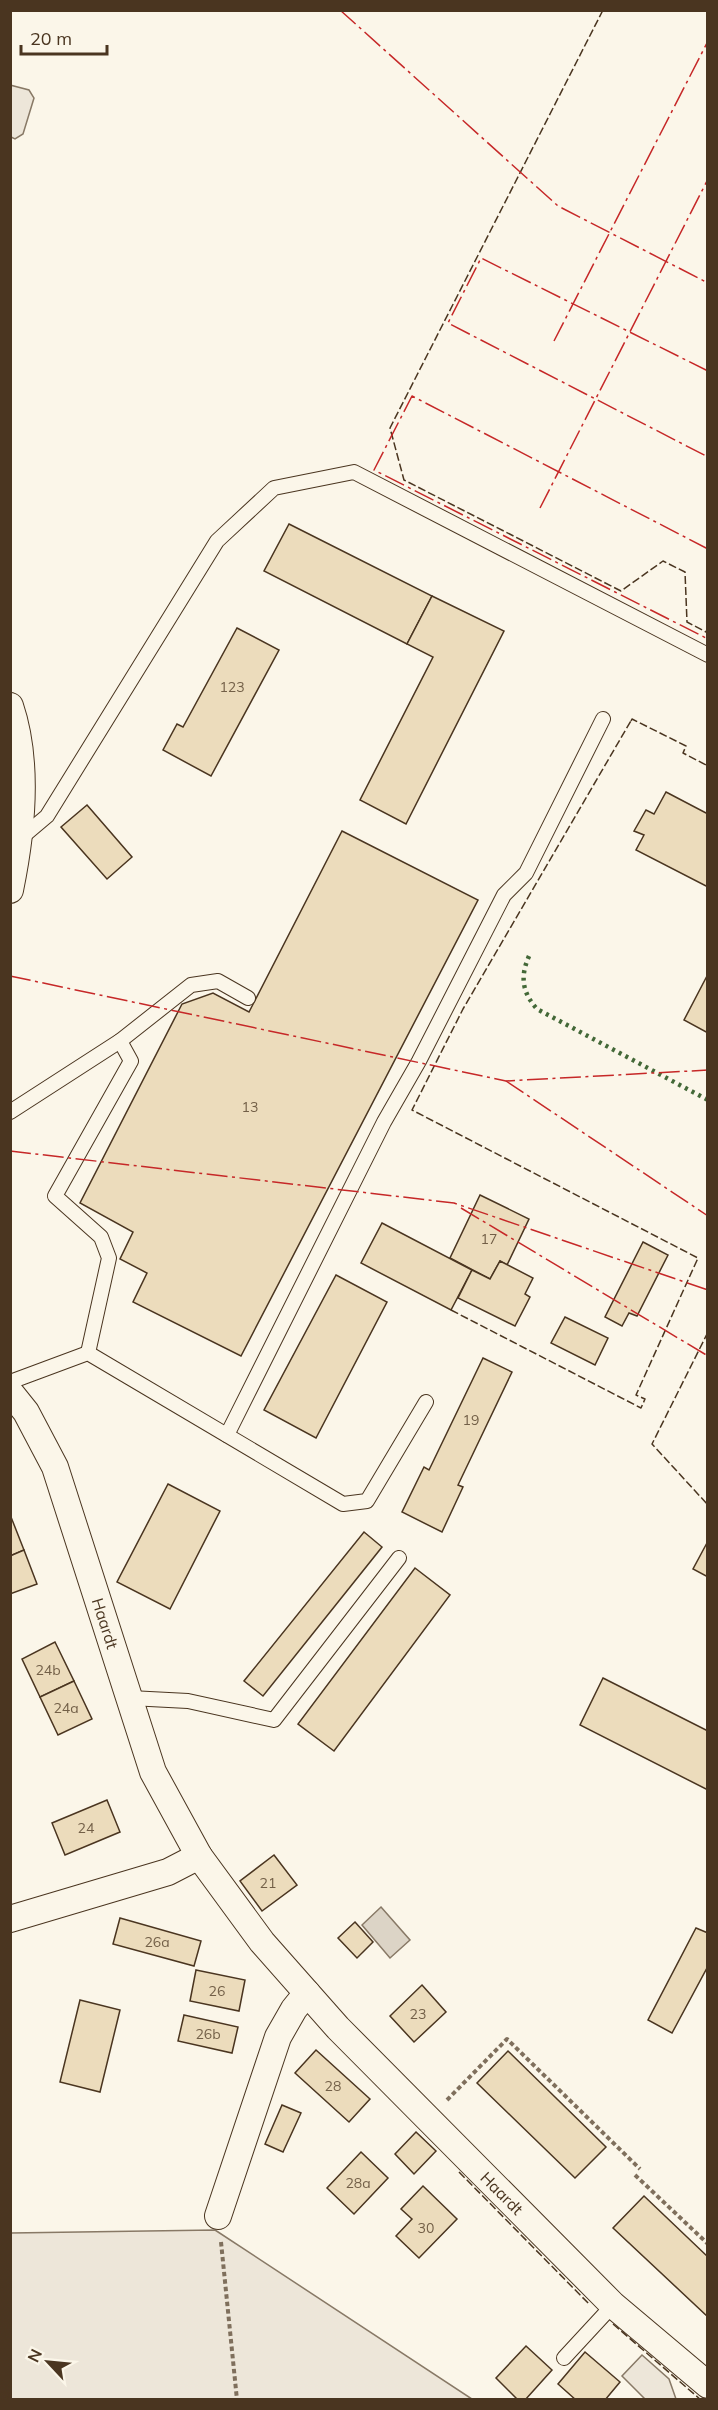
<svg xmlns="http://www.w3.org/2000/svg" width="718" height="2410" viewBox="0 0 718 2410" font-family="Mulish,sans-serif">
	<style>
		.green { fill: #ede6d9; stroke: #887966; stroke-width: 1.5 }
		.water { fill: #dcd4c6; stroke: #887966; stroke-width: 1.5 }
		.building { fill: #ecdcbc; stroke: #4a3520; stroke-width: 1.5 }
		.lines { fill: none; stroke-linecap: round; stroke-linejoin: round }
		.lane-casing { stroke: #4a3520; stroke-width: 16 }
		.street-casing { stroke: #4a3520; stroke-width: 28 }
		.path { stroke: #7f6f5c; stroke-width: 4; stroke-dasharray: 4.5 3; stroke-linecap: butt }
		.lane { stroke: #fbf6e9; stroke-width: 14 }
		.street { stroke: #fbf6e9; stroke-width: 26 }
		.hedge { stroke: #436837; stroke-width: 4.5; stroke-dasharray: 3 4.5; stroke-linecap: butt }
		.fence { stroke: #4a3520; stroke-width: 1.5; stroke-dasharray: 8 3; stroke-linecap: butt }
		.power { stroke: #c62828; stroke-width: 1.5; stroke-dasharray: 21 4.5 3 4.5; stroke-linecap: butt }
		.labels { text-anchor: middle; dominant-baseline: central; stroke-width: 4.5; stroke-linejoin: round; paint-order: stroke }
		.number-label { font-size: 14px; fill: #725f47 }
		.street-label { font-size: 16px; fill: #4a3520; stroke: #fbf6e9 }
	</style>
	<rect width="100%" height="100%" fill="#fbf6e9"/>
	<g class="green">
		<path d="M 10,85 L 29,90 L 34,98 L 23,134 L 15,139 L 11,137 Z"/>
		<path d="M 215,2230 L 472,2399 L 11,2399 L 11,2233 Z"/>
		<path d="M 642,2355 L 669,2379 L 676,2399 L 645,2399 L 622,2376 Z"/>
	</g>
	<path class="water" d="M 381,1907 L 410,1940 L 390,1958 L 362,1925 Z"/>
	<g class="building">
		<path d="M 289,524 L 432,596 L 407,644 L 264,571 Z"/>
		<path d="M 432,596 L 504,631 L 406,824 L 360,800 L 433,657 L 407,644 Z"/>
		<path d="M 237,628 L 279,650 L 211,776 L 163,750 L 177,724 L 183,727 Z"/>
		<path d="M 666,792 L 708,814 L 708,887 L 636,850 L 644,835 L 634,831 L 646,810 L 654,814 Z"/>
		<path d="M 87,805 L 132,857 L 107,879 L 61,827 Z"/>
		<path d="M 342,831 L 478,900 L 241,1356 L 133,1302 L 147,1273 L 120,1259 L 133,1232 L 80,1203 L 182,1004 L 213,993 L 249,1012 Z"/>
		<path d="M 708,974 L 708,1033 L 684,1020 Z"/>
		<path d="M 480,1195 L 529,1219 L 507,1265 L 500,1261 L 490,1279 L 450,1258 Z"/>
		<path d="M 382,1223 L 472,1270 L 451,1310 L 361,1263 Z"/>
		<path d="M 643,1242 L 668,1255 L 637,1316 L 629,1313 L 622,1326 L 605,1317 Z"/>
		<path d="M 500,1261 L 533,1278 L 525,1294 L 530,1297 L 515,1326 L 458,1298 L 472,1270 L 490,1279 Z"/>
		<path d="M 336,1275 L 387,1302 L 316,1438 L 264,1410 Z"/>
		<path d="M 565,1317 L 608,1338 L 595,1365 L 551,1343 Z"/>
		<path d="M 483,1358 L 512,1372 L 458,1485 L 463,1487 L 442,1532 L 402,1512 L 424,1467 L 429,1470 Z"/>
		<path d="M 168,1484 L 220,1511 L 170,1609 L 117,1582 Z"/>
		<path d="M 11,1517 L 24,1550 L 10,1556 L 10,1518 Z"/>
		<path d="M 364,1532 L 382,1547 L 263,1696 L 244,1681 Z"/>
		<path d="M 708,1541 L 708,1577 L 693,1569 Z"/>
		<path d="M 24,1550 L 37,1584 L 10,1594 L 10,1556 Z"/>
		<path d="M 415,1568 L 450,1595 L 334,1751 L 298,1724 Z"/>
		<path d="M 55,1642 L 74,1681 L 40,1697 L 22,1659 Z"/>
		<path d="M 603,1678 L 708,1731 L 708,1790 L 580,1725 Z"/>
		<path d="M 74,1681 L 92,1719 L 58,1735 L 40,1697 Z"/>
		<path d="M 107,1800 L 120,1832 L 65,1855 L 52,1823 Z"/>
		<path d="M 274,1855 L 297,1885 L 262,1911 L 240,1881 Z"/>
		<path d="M 120,1918 L 201,1941 L 194,1966 L 113,1944 Z"/>
		<path d="M 355,1922 L 373,1942 L 357,1958 L 338,1938 Z"/>
		<path d="M 696,1928 L 708,1933 L 708,1966 L 672,2033 L 648,2020 Z"/>
		<path d="M 196,1970 L 245,1980 L 239,2011 L 190,2001 Z"/>
		<path d="M 422,1985 L 446,2012 L 414,2042 L 390,2016 Z"/>
		<path d="M 80,2000 L 120,2010 L 100,2092 L 60,2082 Z"/>
		<path d="M 184,2015 L 238,2027 L 232,2053 L 178,2041 Z"/>
		<path d="M 316,2050 L 370,2099 L 349,2122 L 295,2073 Z"/>
		<path d="M 508,2051 L 606,2147 L 575,2178 L 477,2083 Z"/>
		<path d="M 282,2105 L 301,2113 L 283,2152 L 265,2144 Z"/>
		<path d="M 416,2132 L 436,2151 L 414,2174 L 395,2154 Z"/>
		<path d="M 361,2152 L 388,2178 L 354,2214 L 327,2188 Z"/>
		<path d="M 423,2186 L 457,2219 L 419,2258 L 396,2236 L 412,2219 L 401,2209 Z"/>
		<path d="M 644,2196 L 708,2257 L 708,2317 L 613,2228 Z"/>
		<path d="M 526,2346 L 552,2370 L 525,2400 L 518,2400 L 496,2378 Z"/>
		<path d="M 585,2352 L 620,2382 L 605,2400 L 576,2400 L 558,2384 Z"/>
	</g>
	<g class="lines">
		<g class="lane-casing">
			<g id="lane">
				<path d="M 21,838 L 47,816 L 217,541 L 274,488 L 354,472 L 708,655"/>
				<path d="M 10,1112 L 120,1041 L 191,985 L 218,981 L 248,998"/>
				<path d="M 88,1353 L 109,1258 L 101,1237 L 55,1196 L 131,1061 L 120,1041"/>
				<path d="M 10,1382 L 88,1353 L 343,1504 L 367,1501 L 426,1402"/>
				<path d="M 227,1435 L 384,1122 L 419,1061 L 504,895 L 526,873 L 603,719"/>
				<path d="M 130,1698 L 188,1701 L 274,1720 L 399,1558"/>
				<path d="M 564,2358 L 613,2305"/>
			</g>
		</g>
		<g class="street-casing">
			<g id="street">
				<path d="M 10,706 C 29,762 22,832 10,890"/>
				<path id="s1" d="M 10,1392 L 26,1412 L 55,1467 L 153,1772 L 199,1856 L 262,1942 L 338,2028 L 613,2305 L 708,2385"/>
				<path d="M 10,1919 L 168,1872 L 199,1856"/>
				<path d="M 218,2216 L 278,2037 L 294,2009 L 307,1993"/>
			</g>
		</g>
		<g class="path">
			<path d="M 447,2100 L 507,2039 L 640,2169"/>
			<path d="M 635,2175 L 708,2244"/>
			<path d="M 221,2242 L 237,2400"/>
		</g>
		<use href="#lane" class="lane"/>
		<use href="#street" class="street"/>
		<path class="hedge" d="M 529,956 C 520,977 522,992 537,1009 L 708,1100"/>
		<g class="fence">
			<path d="M 603,10 L 390,428 L 404,480 L 621,591 L 663,561 L 685,572 L 687,622 L 708,633"/>
			<path d="M 631,721 L 632,719 L 686,746 L 683,753 L 708,766"/>
			<path d="M 451,1310 L 641,1408 L 645,1399 L 636,1395 L 698,1258 L 412,1110 L 463,1009 L 632,719"/>
			<path d="M 708,1332 L 652,1444 L 708,1505"/>
			<path d="M 459,2172 L 590,2305"/>
			<path d="M 613,2324 L 701,2400"/>
			<path d="M 483,2399 L 484,2400"/>
		</g>
		<g class="power">
			<path d="M 340,10 L 558,206 L 708,283"/>
			<path d="M 554,341 L 708,41"/>
			<path d="M 708,371 L 481,258 L 448,323 L 708,457"/>
			<path d="M 540,508 L 708,179"/>
			<path d="M 708,549 L 412,396 L 374,470 L 708,639"/>
			<path d="M 10,976 L 506,1081 L 708,1070"/>
			<path d="M 506,1081 L 708,1216"/>
			<path d="M 10,1151 L 454,1203 L 708,1290"/>
			<path d="M 461,1208 L 708,1356"/>
		</g>
	</g>
	<g class="labels">
		<g class="number-label">
			<text x="232" y="687">123</text>
			<text x="250" y="1107">13</text>
			<text x="489" y="1239">17</text>
			<text x="471" y="1420">19</text>
			<text x="48" y="1670">24b</text>
			<text x="66" y="1708">24a</text>
			<text x="86" y="1828">24</text>
			<text x="268" y="1883">21</text>
			<text x="157" y="1942">26a</text>
			<text x="217" y="1991">26</text>
			<text x="418" y="2014">23</text>
			<text x="208" y="2034">26b</text>
			<text x="333" y="2086">28</text>
			<text x="358" y="2183">28a</text>
			<text x="426" y="2228">30</text>
		</g>
		<g class="street-label">
			<text stroke="none"><textPath href="#s1" startOffset="252">Haardt</textPath></text>
			<text stroke="none"><textPath href="#s1" startOffset="958">Haardt</textPath></text>
		</g>
	</g>
	<rect width="718" height="2410" fill="none" stroke="#4a3520" stroke-width="24"/>
	<g transform="translate(48 2362) rotate(296)" stroke="#fbf6e9" stroke-width="4.5" paint-order="stroke">
	<path d="M0-4.5L10 22L0 15L-10 22Z" fill="#4a3520"/>
	<text y="-9" font-size="16" font-weight="bold" text-anchor="middle" fill="#4a3520">N</text>
	</g>
	<path d="M21 45v9h86v-9" fill="none" stroke="#4a3520" stroke-width="3"/>
	<text x="30" y="45" font-size="18" fill="#4a3520" stroke="#fbf6e9" stroke-width="4.5" paint-order="stroke">20 m</text>
</svg>
